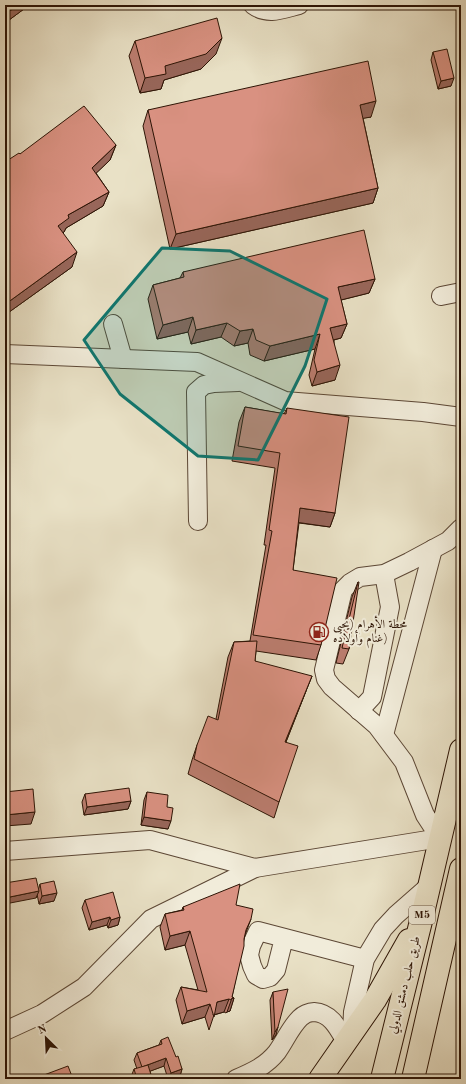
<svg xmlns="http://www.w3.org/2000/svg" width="466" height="1084" viewBox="0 0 466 1084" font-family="'Old Standard TT',Amiri,serif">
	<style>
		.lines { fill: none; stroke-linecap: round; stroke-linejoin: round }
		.minor-casing { stroke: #5c4735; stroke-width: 20 }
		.highway-casing { stroke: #2d1405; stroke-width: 24 }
		.minor { stroke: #f1ecda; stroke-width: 18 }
		.highway { stroke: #e9e1c6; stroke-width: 22 }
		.wall { fill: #bb7d6f; stroke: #2d1405 }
		.shaded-wall { fill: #98665a; stroke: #2d1405 }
		.building { fill: #d99181; stroke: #2d1405 }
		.marked { fill: #0f766e; fill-opacity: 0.2; stroke: #0f766e; stroke-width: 3; stroke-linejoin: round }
		.labels { text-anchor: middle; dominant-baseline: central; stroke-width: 4; stroke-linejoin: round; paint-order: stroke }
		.shield { fill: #f1ecda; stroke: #685545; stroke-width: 1 }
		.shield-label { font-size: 11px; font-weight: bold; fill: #2d1405 }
		.poi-label { font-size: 12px; fill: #2d1405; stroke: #f1ecda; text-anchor: start }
		.street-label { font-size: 12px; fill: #2d1405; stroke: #f1ecda }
	</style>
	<rect width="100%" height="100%" fill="#e9e1c6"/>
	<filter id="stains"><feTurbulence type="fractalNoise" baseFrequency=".005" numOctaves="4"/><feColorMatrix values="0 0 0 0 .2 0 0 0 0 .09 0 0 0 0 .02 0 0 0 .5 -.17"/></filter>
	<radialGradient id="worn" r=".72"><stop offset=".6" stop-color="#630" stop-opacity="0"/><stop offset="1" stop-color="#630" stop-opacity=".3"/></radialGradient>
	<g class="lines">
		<g class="minor-casing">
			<g id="minor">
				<path d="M 253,5 C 268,16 283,9 299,5"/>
				<path d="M 441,296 L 461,292"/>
				<path d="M 113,324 L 123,359"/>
				<path d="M 5,354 L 197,362 L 285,401 L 423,412 L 461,417"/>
				<path d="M 198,521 L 196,392 L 204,385 L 214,383 L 238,382"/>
				<path d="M 359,711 L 372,697 L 390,607 L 384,574"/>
				<path d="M 384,735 L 433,549"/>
				<path d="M 5,851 L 150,840 L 255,868 L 440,838 L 425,815 L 404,762 L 377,726 L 332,687 L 326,679 L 324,670 L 343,590 L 350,583 L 360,577 L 384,574 L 409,562 L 448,541 L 461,528"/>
				<path d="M 284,938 L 276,970 L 270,977 L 263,979 L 256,975 L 252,966 L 249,955 L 251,946 L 258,931 L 365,959"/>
				<path d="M 5,1031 L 42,1014 L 84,987 L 151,919 L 255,868"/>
				<path d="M 352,1033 L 353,1012 L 365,959 L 383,929 L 396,915 L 429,886"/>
				<path d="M 236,1079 C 252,1072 266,1066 277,1052 C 285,1041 290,1028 300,1018 C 303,1015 309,1012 314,1012 C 331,1013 338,1028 346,1042"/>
			</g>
		</g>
		<g class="highway-casing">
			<g id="highway">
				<path d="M 320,1079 L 375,1000 L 409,940"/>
				<path d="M 382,1079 L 422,917 L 461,750"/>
				<path d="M 413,1079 L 461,869"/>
			</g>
		</g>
		<use href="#minor" class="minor"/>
		<use href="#highway" class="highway"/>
	</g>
	<g class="wall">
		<path d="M 5,5 L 28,6 L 5,23 Z"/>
		<path d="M 135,41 L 216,54 L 201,69 L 164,80 L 161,89 L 140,93 L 129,56 Z"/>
		<path d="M 433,52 L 451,86 L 438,89 L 431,60 Z"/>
		<path d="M 148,110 L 371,117 L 363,118 L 378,188 L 373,203 L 170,249 L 143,126 Z"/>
		<path d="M 116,145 L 110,160 L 96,173 L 109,192 L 103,206 L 66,228 L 64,232 L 63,233 L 72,267 L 5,315 L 5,162 L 20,154 Z"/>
		<path d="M 183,272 L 375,279 L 369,293 L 341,300 L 347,324 L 341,338 L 334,340 L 335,380 L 312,386 L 309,375 L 315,349 L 264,361 L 250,355 L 248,343 L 234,346 L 221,337 L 191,344 L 188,332 L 157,339 L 148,299 L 153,285 L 180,278 Z"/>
		<path d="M 245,407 L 284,414 L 287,408 L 335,513 L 330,527 L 299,523 L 293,570 L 321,645 L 316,660 L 256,651 L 255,661 L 306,691 L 286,742 L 279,802 L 274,818 L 188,774 L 192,760 L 197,745 L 216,719 L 228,657 L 234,642 L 250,641 L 266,545 L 264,545 L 275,468 L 232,461 L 239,422 Z"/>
		<path d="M 358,582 L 349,649 L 343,664 L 336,663 L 352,597 Z"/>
		<path d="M 147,792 L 167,807 L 168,829 L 141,825 L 144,800 Z"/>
		<path d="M 85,794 L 131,801 L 128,809 L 84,815 L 82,802 Z"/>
		<path d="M 40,884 L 54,901 L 39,904 L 37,894 L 36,898 Z"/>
		<path d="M 85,900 L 120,917 L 118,925 L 108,928 L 107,925 L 89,930 L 82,908 Z"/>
		<path d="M 236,905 L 251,919 L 245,935 L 232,997 L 234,998 L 230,1011 L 227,1012 L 226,1013 L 224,1012 L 214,1015 L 209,1030 L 205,1017 L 182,1024 L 176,1000 L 181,987 L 198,990 L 185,945 L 165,950 L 160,927 L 165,914 L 182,910 L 183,907 Z"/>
		<path d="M 273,992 L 276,1035 L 272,1040 L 270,1000 Z"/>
		<path d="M 161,1040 L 176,1057 L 182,1069 L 180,1076 L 170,1079 L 168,1079 L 164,1066 L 150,1071 L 152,1079 L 132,1079 L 131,1077 L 134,1069 L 137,1069 L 134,1060 L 137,1053 L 159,1045 Z"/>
		<path d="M 44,1075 L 73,1079 L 42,1079 Z"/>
	</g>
	<g class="shaded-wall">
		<path d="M 18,5 L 29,5 L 28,6 L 5,23 L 5,18 L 7,13 Z"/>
		<path d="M 222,38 L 216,54 L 201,69 L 164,80 L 161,89 L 140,93 L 145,78 L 165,66 Z"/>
		<path d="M 454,78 L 451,86 L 438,89 L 441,81 Z"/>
		<path d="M 376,101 L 371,117 L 354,120 L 360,105 Z"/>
		<path d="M 116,145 L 110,160 L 87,182 L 92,168 Z"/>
		<path d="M 378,188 L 373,203 L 170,249 L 176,234 Z"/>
		<path d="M 109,192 L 103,206 L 66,228 L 64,232 L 53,240 L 58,226 L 68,215 Z"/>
		<path d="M 77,252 L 72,267 L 5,315 L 5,309 L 7,303 Z"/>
		<path d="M 375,279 L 369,293 L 333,302 L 338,287 Z"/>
		<path d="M 193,317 L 188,332 L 157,339 L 163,325 Z"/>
		<path d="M 227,323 L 221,337 L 191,344 L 196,330 Z"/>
		<path d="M 347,324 L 341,338 L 325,342 L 330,328 Z"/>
		<path d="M 253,329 L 248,343 L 234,346 L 240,331 Z"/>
		<path d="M 320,334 L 315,349 L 264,361 L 270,346 Z"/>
		<path d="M 340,365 L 335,380 L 312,386 L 317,372 Z"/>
		<path d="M 300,508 L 335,513 L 330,527 L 295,522 Z"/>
		<path d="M 312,676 L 306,691 L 280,757 L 285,742 Z"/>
		<path d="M 131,801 L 128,809 L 84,815 L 87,807 Z"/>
		<path d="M 35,812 L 31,824 L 5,826 L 5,815 Z"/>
		<path d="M 144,817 L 171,821 L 168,829 L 141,825 Z"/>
		<path d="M 39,891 L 36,898 L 5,904 L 5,898 Z"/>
		<path d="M 57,893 L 54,901 L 39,904 L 42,896 Z"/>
		<path d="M 110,917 L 107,925 L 89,930 L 92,922 Z"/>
		<path d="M 120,917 L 118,925 L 108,928 L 111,920 Z"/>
		<path d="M 190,931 L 185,945 L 165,950 L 170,936 Z"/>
		<path d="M 232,998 L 234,998 L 230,1011 L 227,1012 Z"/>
		<path d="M 229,999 L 224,1012 L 213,1015 L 217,1002 Z"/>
		<path d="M 210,1004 L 205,1017 L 182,1024 L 187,1011 Z"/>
		<path d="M 278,1027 L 276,1035 L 272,1040 L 275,1032 Z"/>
		<path d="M 166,1058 L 164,1066 L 140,1075 L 142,1067 Z"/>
		<path d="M 182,1069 L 180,1076 L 168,1079 L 171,1073 Z"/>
	</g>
	<g class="building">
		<path d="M 5,5 L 18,5 L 7,13 L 5,9 Z"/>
		<path d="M 217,18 L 222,38 L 206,54 L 165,66 L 166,74 L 145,78 L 135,41 Z"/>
		<path d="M 447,49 L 454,78 L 441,81 L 433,52 Z"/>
		<path d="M 368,61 L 376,101 L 360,105 L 378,188 L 176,234 L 148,110 Z"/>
		<path d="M 84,106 L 116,145 L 92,168 L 109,192 L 68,215 L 69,218 L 58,226 L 77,252 L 7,303 L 5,301 L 5,162 L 19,153 L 20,154 Z"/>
		<path d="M 364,230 L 375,279 L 338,287 L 347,324 L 330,328 L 340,365 L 317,372 L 314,360 L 320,334 L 270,346 L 256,340 L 253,329 L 240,331 L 227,323 L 196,330 L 193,317 L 163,325 L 153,285 L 184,277 L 183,272 Z"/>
		<path d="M 245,407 L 286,414 L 287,408 L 349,417 L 335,513 L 300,508 L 293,570 L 337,578 L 321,645 L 253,635 L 272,531 L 269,530 L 280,453 L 238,446 Z"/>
		<path d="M 358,582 L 359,582 L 349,649 L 342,648 Z"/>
		<path d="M 257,641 L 255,661 L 312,676 L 285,742 L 298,746 L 279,802 L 194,759 L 197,745 L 208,716 L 218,720 L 234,642 Z"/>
		<path d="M 129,788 L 131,801 L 87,807 L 85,794 Z"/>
		<path d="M 33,789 L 35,812 L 5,815 L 5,792 Z"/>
		<path d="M 147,792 L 168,795 L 167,807 L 173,808 L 171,821 L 144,817 Z"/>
		<path d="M 36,878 L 39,891 L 5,898 L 5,883 Z"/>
		<path d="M 54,881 L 57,893 L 42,896 L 40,884 Z"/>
		<path d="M 240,884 L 236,905 L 253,909 L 251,919 L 246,930 L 244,939 L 244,946 L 232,997 L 234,998 L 232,998 L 231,1000 L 229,999 L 217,1002 L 214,1017 L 210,1004 L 187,1011 L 181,987 L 207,992 L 190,931 L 170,936 L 165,914 L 184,910 L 183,907 Z"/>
		<path d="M 113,892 L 120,917 L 111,920 L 110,917 L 92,922 L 85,900 Z"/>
		<path d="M 288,989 L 278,1027 L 275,1032 L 273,992 Z"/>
		<path d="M 168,1037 L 176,1057 L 178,1056 L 182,1069 L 171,1073 L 166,1058 L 142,1067 L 137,1053 L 162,1044 L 161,1040 Z"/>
		<path d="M 148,1065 L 152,1078 L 150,1079 L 137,1079 L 134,1069 Z"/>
		<path d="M 68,1066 L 73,1079 L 45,1079 L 44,1075 Z"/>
	</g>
	<path class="marked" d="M 162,248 L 230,251 L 327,299 L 305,366 L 258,460 L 198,456 L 120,394 L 84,340 Z"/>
	<defs>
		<g id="fuel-ring" transform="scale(1)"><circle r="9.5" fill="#f1ecda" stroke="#8f2418" stroke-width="1.5"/><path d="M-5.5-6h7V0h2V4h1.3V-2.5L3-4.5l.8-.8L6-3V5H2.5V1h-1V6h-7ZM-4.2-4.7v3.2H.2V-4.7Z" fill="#8f2418"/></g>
	</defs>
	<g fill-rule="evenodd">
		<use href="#fuel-ring" x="319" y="632"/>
	</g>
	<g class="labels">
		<rect class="shield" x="409" y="906" width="26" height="18" rx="3"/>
		<g class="shield-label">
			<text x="422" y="915">M5</text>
		</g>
		<g class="poi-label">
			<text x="333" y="625">محطة الأهرام (يحيى<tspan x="333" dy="14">غنام وأولاده)</tspan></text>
		</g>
		<g class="street-label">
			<text transform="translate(405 985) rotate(-76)">طريق حلب دمشق الدولي</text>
		</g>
	</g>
	<rect width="466" height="1084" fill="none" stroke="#e9e1c6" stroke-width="20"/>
	<rect x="6" y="6" width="454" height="1072" fill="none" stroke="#2d1405" stroke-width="2"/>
	<rect x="10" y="10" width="446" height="1064" fill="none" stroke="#2d1405"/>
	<g transform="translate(46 1038) rotate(336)" stroke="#f1ecda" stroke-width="3" paint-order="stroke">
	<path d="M0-3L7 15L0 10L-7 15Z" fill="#2d1405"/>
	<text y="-6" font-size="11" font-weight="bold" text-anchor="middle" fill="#2d1405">N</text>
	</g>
	<rect width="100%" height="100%" filter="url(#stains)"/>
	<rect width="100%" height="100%" fill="url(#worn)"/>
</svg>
